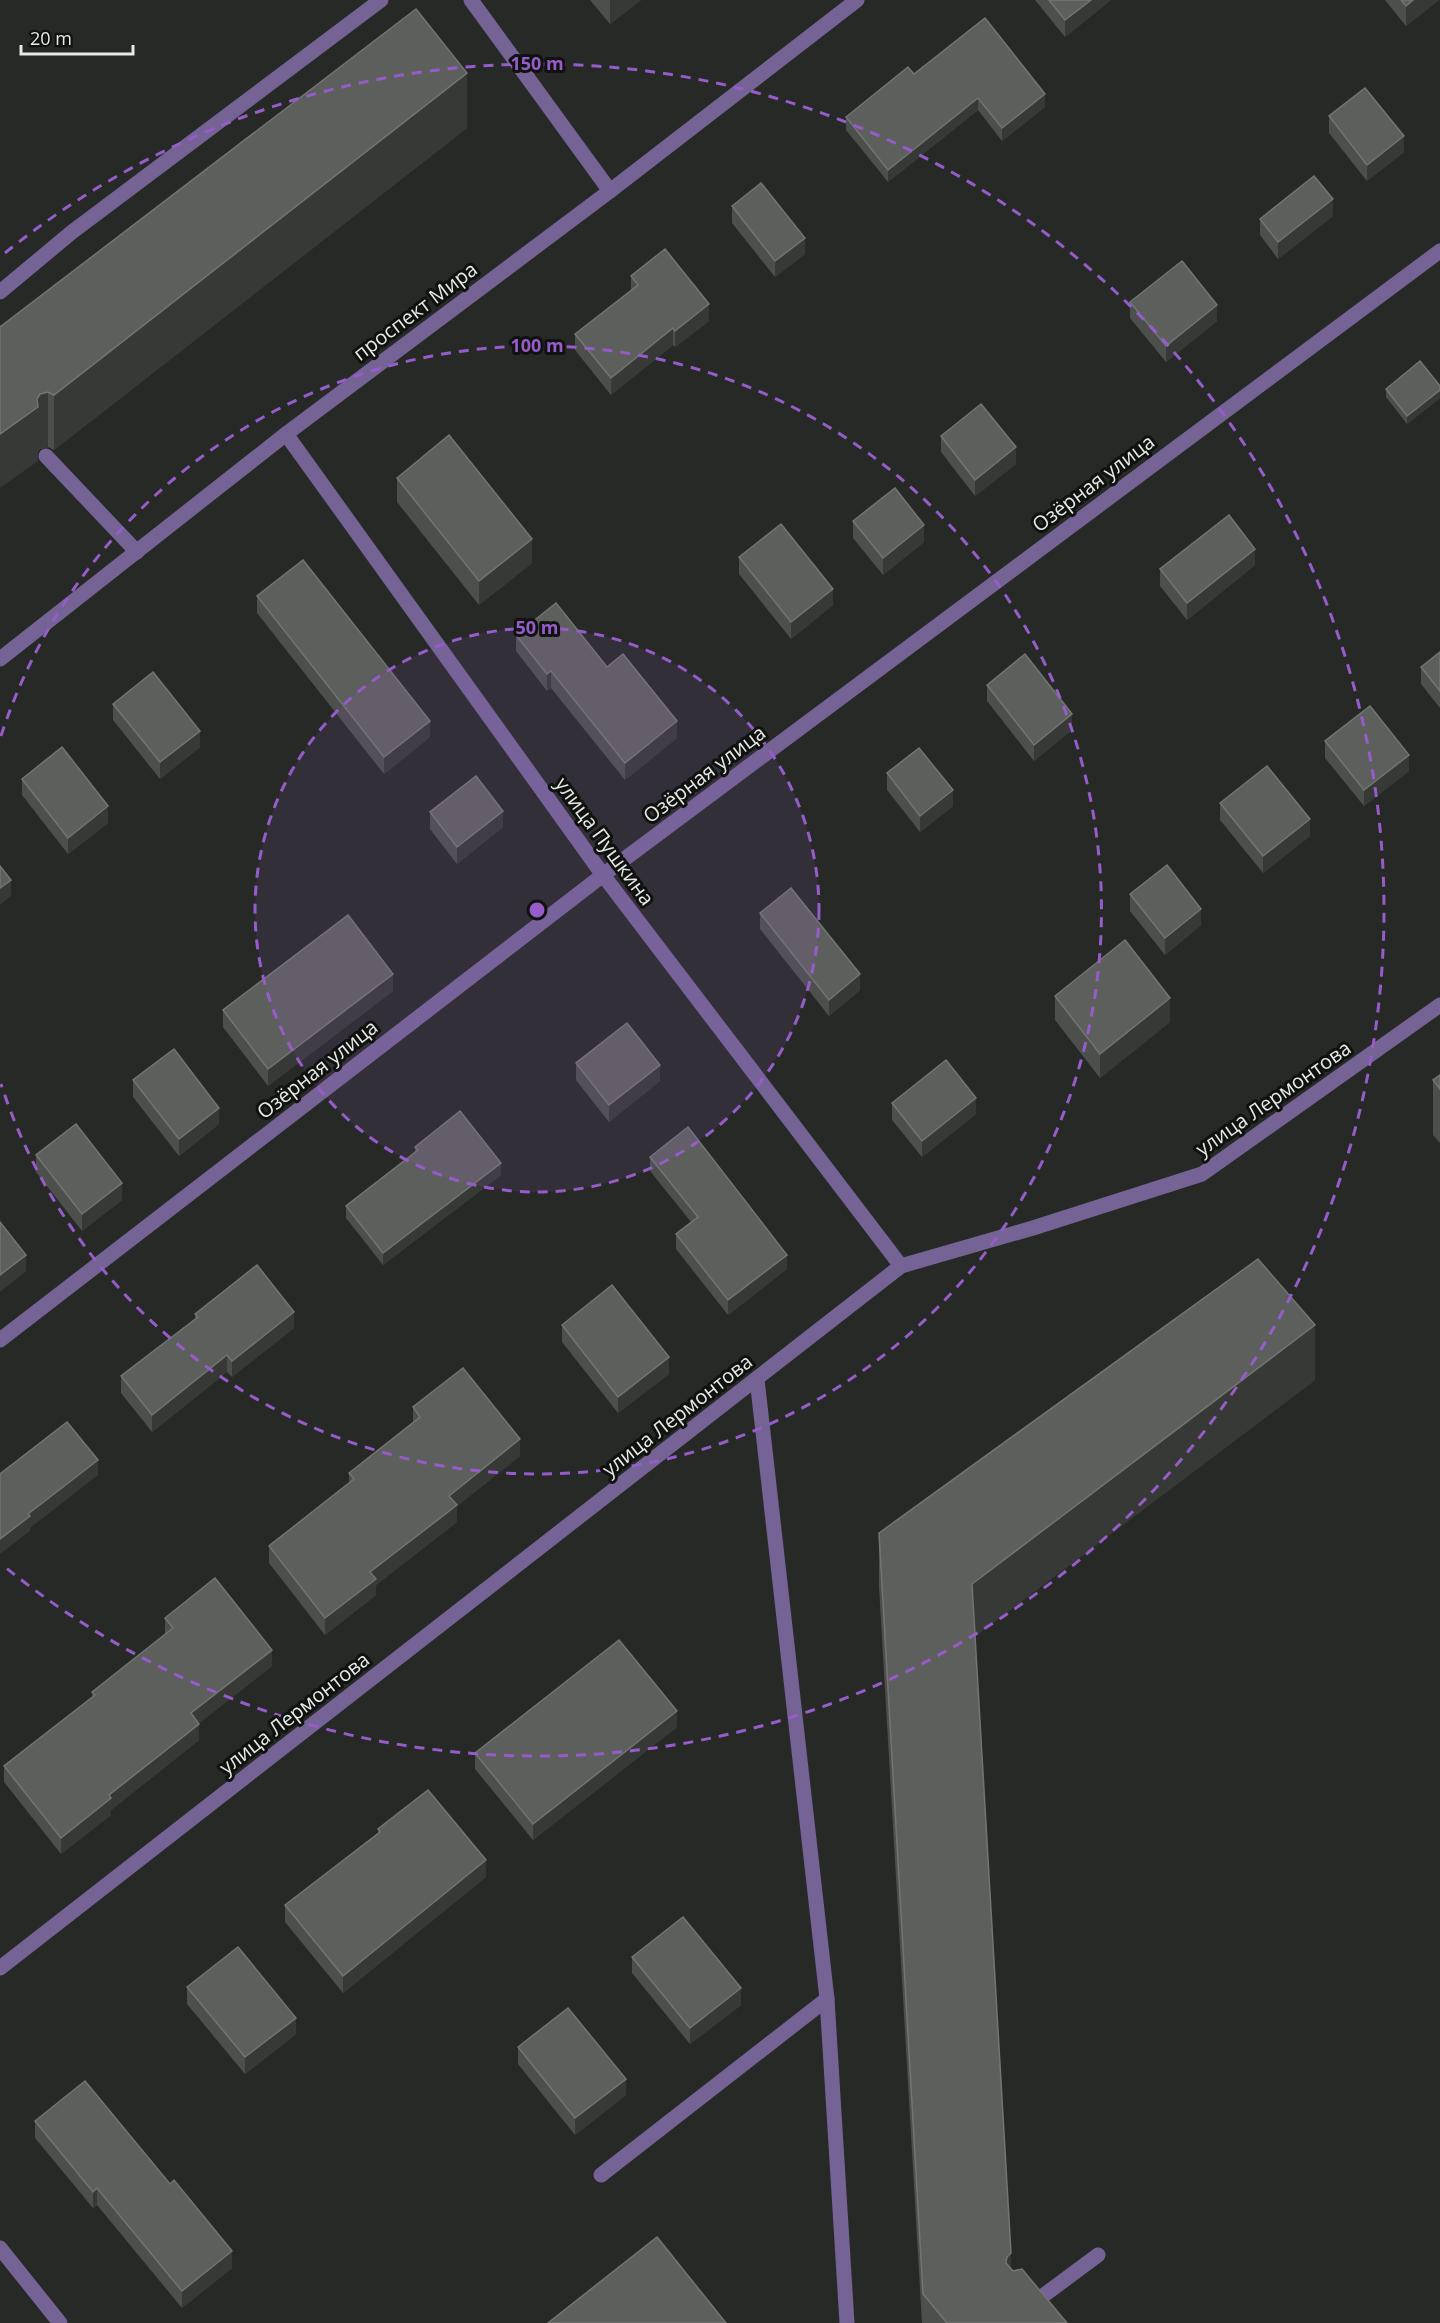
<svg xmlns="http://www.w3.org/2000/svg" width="1440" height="2323" viewBox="0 0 1440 2323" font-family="'Open Sans',sans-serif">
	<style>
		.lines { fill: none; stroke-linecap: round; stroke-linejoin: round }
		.service { stroke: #756395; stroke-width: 15 }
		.minor { stroke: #756395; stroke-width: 15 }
		.wall { fill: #4c4f4c }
		.shaded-wall { fill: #363936 }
		.building { fill: #5d5f5d; stroke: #727572; stroke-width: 1.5 }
		.ring { fill: none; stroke: #965cc9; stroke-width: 3; stroke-dasharray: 10 8 }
		.labels { text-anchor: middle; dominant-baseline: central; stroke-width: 6; stroke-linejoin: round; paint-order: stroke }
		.street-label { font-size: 20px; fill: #e8eae8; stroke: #101210 }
		.centre { fill: #965cc9; stroke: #101210; stroke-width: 3 }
		.ring-label { font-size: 18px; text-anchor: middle; font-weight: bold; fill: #965cc9; stroke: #101210; stroke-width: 6; stroke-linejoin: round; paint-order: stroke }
	</style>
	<rect width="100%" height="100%" fill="#262926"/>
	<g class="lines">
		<g class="service">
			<path d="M 471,0 L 610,191"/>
			<path d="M 0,292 L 72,232 L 381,0"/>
			<path d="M 46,456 L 137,552"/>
			<path d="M 757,1379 L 827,1999 L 847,2323"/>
			<path d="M 601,2175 L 827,1999"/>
			<path d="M 1028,2307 L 1098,2255"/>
		</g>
		<g class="minor">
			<path d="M 286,434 L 603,875 L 901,1266"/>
			<path d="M 0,659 L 286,434 L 610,191 L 857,0"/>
			<path d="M 0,1340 L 603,875 L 1440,251"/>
			<path d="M 0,1968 L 901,1266 L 1033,1228 L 1202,1174 L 1440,1005"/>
			<path d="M 0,2248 L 60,2323"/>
		</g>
	</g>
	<g class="wall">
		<path d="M 590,0 L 641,0 L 610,24 Z"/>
		<path d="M 1035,0 L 1111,0 L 1065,37 Z"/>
		<path d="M 1385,0 L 1439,0 L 1406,26 Z"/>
		<path d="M 914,74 L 1045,107 L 1002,141 L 978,110 L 888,182 L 846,130 L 846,117 Z"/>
		<path d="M 1329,116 L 1404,152 L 1367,181 L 1329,133 Z"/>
		<path d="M 467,128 L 54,450 L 48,447 L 40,449 L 38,451 L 38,461 L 0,327 Z"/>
		<path d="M 732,206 L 805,254 L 775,277 L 732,223 Z"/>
		<path d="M 1333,216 L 1278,259 L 1260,235 L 1260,219 Z"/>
		<path d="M 631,276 L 709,321 L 675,347 L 673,345 L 611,395 L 575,350 L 575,334 L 631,290 Z"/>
		<path d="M 1130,302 L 1217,321 L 1166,362 L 1130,318 Z"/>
		<path d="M 1440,386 L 1440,398 L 1407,424 L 1386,397 L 1386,389 Z"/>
		<path d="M 941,436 L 1016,464 L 975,496 L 941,452 Z"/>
		<path d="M 397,478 L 532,563 L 479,605 L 397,502 Z"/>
		<path d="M 853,521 L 924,542 L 883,575 L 853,538 Z"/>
		<path d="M 739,557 L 833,605 L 791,639 L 739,574 Z"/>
		<path d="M 1255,565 L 1187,620 L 1160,586 L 1160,569 Z"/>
		<path d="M 257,596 L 430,737 L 384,774 L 257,613 Z"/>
		<path d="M 516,635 L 677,738 L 625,780 L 551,688 L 547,691 L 516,651 Z"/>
		<path d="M 1440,652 L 1440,708 L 1421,684 L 1421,667 Z"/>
		<path d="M 987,685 L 1072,730 L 1034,761 L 987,701 Z"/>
		<path d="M 113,704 L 200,747 L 160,779 L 113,720 Z"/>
		<path d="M 1325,741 L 1409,771 L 1364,806 L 1325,758 Z"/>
		<path d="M 887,773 L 953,806 L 920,832 L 887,790 Z"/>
		<path d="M 22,779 L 108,823 L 68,854 L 22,795 Z"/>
		<path d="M 1220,803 L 1310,836 L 1263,873 L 1220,820 Z"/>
		<path d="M 430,812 L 503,827 L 457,864 L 430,829 Z"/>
		<path d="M 1130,894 L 1201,925 L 1165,955 L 1130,911 Z"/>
		<path d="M 760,913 L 860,990 L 829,1016 L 760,929 Z"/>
		<path d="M 393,991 L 268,1086 L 223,1027 L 223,1010 Z"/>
		<path d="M 1055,996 L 1170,1022 L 1100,1078 L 1055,1020 Z"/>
		<path d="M 576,1063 L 660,1081 L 609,1122 L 576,1080 Z"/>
		<path d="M 1440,1075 L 1440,1143 L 1433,1135 L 1433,1080 Z"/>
		<path d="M 133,1080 L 219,1124 L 179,1156 L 133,1097 Z"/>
		<path d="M 892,1103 L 976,1114 L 922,1157 L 892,1120 Z"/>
		<path d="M 415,1147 L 501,1175 L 383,1265 L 346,1218 L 346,1206 L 415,1153 Z"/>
		<path d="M 36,1155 L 122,1200 L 82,1231 L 36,1172 Z"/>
		<path d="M 650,1157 L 787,1269 L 728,1315 L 676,1249 L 676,1234 L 691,1222 L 650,1171 Z"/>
		<path d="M 195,1314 L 294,1328 L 232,1377 L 227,1372 L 152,1432 L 121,1393 L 121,1376 L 195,1319 Z"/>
		<path d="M 562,1325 L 669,1374 L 618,1413 L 562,1342 Z"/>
		<path d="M 1315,1380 L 975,1636 L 1011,2269 L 1067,2323 L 922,2323 L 879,1587 L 879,1533 Z"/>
		<path d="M 413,1407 L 520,1456 L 457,1506 L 457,1522 L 376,1585 L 376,1595 L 325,1635 L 269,1563 L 269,1546 L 349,1483 L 349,1473 L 413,1424 Z"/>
		<path d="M 165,1618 L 272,1666 L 199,1723 L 199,1740 L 111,1810 L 111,1815 L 61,1854 L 4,1782 L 4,1766 L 92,1698 L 92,1692 L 165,1635 Z"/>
		<path d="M 677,1727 L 533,1840 L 475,1769 L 475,1753 Z"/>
		<path d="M 378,1829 L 486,1877 L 343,1993 L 285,1922 L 285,1905 L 378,1833 Z"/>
		<path d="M 632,1957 L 741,2005 L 690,2044 L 632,1973 Z"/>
		<path d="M 187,1987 L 296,2034 L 245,2074 L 187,2004 Z"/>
		<path d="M 518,2047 L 626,2095 L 575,2135 L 518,2064 Z"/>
		<path d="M 35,2121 L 232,2268 L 182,2308 L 97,2205 L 93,2208 L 35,2138 Z"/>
	</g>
	<g class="shaded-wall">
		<path d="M 610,0 L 641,0 L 610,24 Z"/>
		<path d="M 1091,0 L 1111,0 L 1065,37 L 1065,20 Z"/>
		<path d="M 1413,0 L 1439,0 L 1406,26 L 1406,6 Z"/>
		<path d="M 467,73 L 467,128 L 54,450 L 54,395 Z"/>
		<path d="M 1045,94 L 1045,107 L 1002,141 L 1002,128 Z"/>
		<path d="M 978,98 L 978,110 L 888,182 L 888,170 Z"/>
		<path d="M 1404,136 L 1404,152 L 1367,181 L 1367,165 Z"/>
		<path d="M 1333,199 L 1333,216 L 1278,259 L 1278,242 Z"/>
		<path d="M 805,238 L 805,254 L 775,277 L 775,261 Z"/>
		<path d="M 709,304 L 709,321 L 675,347 L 675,331 Z"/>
		<path d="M 1217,305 L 1217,321 L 1166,362 L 1166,346 Z"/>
		<path d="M 673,328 L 673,345 L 611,395 L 611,378 Z"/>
		<path d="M 1440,390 L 1440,398 L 1407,424 L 1407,416 Z"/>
		<path d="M 48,392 L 48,447 L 40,449 L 38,451 L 38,461 L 0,488 L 0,434 L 37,399 L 40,394 Z"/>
		<path d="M 1016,447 L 1016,464 L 975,496 L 975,480 Z"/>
		<path d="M 924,525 L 924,542 L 883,575 L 883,558 Z"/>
		<path d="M 532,539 L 532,563 L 479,605 L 479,581 Z"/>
		<path d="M 1255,549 L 1255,565 L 1187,620 L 1187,603 Z"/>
		<path d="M 833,589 L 833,605 L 791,639 L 791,622 Z"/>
		<path d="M 551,671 L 551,688 L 547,691 L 547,674 Z"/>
		<path d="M 1072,714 L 1072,730 L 1034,761 L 1034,745 Z"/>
		<path d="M 430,721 L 430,737 L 384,774 L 384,757 Z"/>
		<path d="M 677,721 L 677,738 L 625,780 L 625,763 Z"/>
		<path d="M 200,731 L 200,747 L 160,779 L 160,762 Z"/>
		<path d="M 1409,755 L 1409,771 L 1364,806 L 1364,790 Z"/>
		<path d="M 953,790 L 953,806 L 920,832 L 920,816 Z"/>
		<path d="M 108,806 L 108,823 L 68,854 L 68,838 Z"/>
		<path d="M 503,811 L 503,827 L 457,864 L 457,847 Z"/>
		<path d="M 1310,819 L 1310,836 L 1263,873 L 1263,856 Z"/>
		<path d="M 11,880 L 11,896 L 0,905 L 0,888 Z"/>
		<path d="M 1201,909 L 1201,925 L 1165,955 L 1165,938 Z"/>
		<path d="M 393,974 L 393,991 L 268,1086 L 268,1069 Z"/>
		<path d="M 860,974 L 860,990 L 829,1016 L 829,1000 Z"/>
		<path d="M 1170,998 L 1170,1022 L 1100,1078 L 1100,1054 Z"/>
		<path d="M 660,1065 L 660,1081 L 609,1122 L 609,1105 Z"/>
		<path d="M 976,1098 L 976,1114 L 922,1157 L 922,1141 Z"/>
		<path d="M 219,1108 L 219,1124 L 179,1156 L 179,1139 Z"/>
		<path d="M 501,1163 L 501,1175 L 383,1265 L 383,1253 Z"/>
		<path d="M 122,1183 L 122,1200 L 82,1231 L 82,1214 Z"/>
		<path d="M 26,1255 L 26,1271 L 0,1292 L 0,1275 Z"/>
		<path d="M 787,1255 L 787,1269 L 728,1315 L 728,1300 Z"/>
		<path d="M 294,1312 L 294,1328 L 232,1377 L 232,1361 Z"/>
		<path d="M 1315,1325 L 1315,1380 L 972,1639 L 972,1584 Z"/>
		<path d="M 227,1355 L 227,1372 L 152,1432 L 152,1415 Z"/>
		<path d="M 669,1357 L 669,1374 L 618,1413 L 618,1397 Z"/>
		<path d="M 520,1439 L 520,1456 L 457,1506 L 457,1522 L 376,1585 L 376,1595 L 325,1635 L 325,1618 L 370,1572 L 449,1496 Z"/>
		<path d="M 98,1460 L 98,1475 L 30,1528 L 30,1531 L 0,1554 L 0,1539 L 28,1514 Z"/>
		<path d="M 272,1650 L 272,1666 L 191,1730 L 191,1713 Z"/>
		<path d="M 677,1711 L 677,1727 L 533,1840 L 533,1824 Z"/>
		<path d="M 199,1724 L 199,1740 L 111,1810 L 111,1815 L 61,1854 L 61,1838 L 109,1795 Z"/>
		<path d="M 486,1860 L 486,1877 L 343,1993 L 343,1976 Z"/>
		<path d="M 741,1988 L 741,2005 L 690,2044 L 690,2028 Z"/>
		<path d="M 296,2018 L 296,2034 L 245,2074 L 245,2057 Z"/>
		<path d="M 626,2079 L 626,2095 L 575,2135 L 575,2118 Z"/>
		<path d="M 97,2188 L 97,2205 L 93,2208 L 93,2192 Z"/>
		<path d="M 232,2251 L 232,2268 L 182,2308 L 182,2291 Z"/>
		<path d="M 1011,2253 L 1011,2307 L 1006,2263 L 1007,2257 Z"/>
	</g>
	<g class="building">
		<path d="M 1049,0 L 1091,0 L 1065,20 Z"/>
		<path d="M 1401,0 L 1413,0 L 1406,6 Z"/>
		<path d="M 416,9 L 467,73 L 54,395 L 48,392 L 40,394 L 37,399 L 38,407 L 0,434 L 0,327 Z"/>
		<path d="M 985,18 L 1045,94 L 1002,128 L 978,98 L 888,170 L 846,117 L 908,67 L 914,74 Z"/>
		<path d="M 1365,88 L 1404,136 L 1367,165 L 1329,116 Z"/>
		<path d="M 1314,176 L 1333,199 L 1278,242 L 1260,219 Z"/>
		<path d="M 761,183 L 805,238 L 775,261 L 732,206 Z"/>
		<path d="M 665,249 L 709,304 L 675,331 L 673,328 L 611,378 L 575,334 L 638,285 L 631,276 Z"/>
		<path d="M 1182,261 L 1217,305 L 1166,346 L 1130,302 Z"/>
		<path d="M 1420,361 L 1440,386 L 1440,390 L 1407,416 L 1386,389 Z"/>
		<path d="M 981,404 L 1016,447 L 975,480 L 941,436 Z"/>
		<path d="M 449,435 L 532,539 L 479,581 L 397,478 Z"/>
		<path d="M 895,488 L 924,525 L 883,558 L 853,521 Z"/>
		<path d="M 1229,515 L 1255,549 L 1187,603 L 1160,569 Z"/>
		<path d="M 781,524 L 833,589 L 791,622 L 739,557 Z"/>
		<path d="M 303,560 L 430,721 L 384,757 L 257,596 Z"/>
		<path d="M 556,603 L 607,667 L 623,654 L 677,721 L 625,763 L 551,671 L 547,674 L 516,635 Z"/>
		<path d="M 1440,652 L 1440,691 L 1421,667 Z"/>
		<path d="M 1025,654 L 1072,714 L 1034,745 L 987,685 Z"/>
		<path d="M 153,672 L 200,731 L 160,762 L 113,704 Z"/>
		<path d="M 1370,706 L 1409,755 L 1364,790 L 1325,741 Z"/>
		<path d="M 62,747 L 108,806 L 68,838 L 22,779 Z"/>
		<path d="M 919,748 L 953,790 L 920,816 L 887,773 Z"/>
		<path d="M 1267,766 L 1310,819 L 1263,856 L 1220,803 Z"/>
		<path d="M 476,776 L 503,811 L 457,847 L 430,812 Z"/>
		<path d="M 1167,865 L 1201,909 L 1165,938 L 1130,894 Z"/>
		<path d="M 0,866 L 11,880 L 0,888 Z"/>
		<path d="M 791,888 L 860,974 L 829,1000 L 760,913 Z"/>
		<path d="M 348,915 L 393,974 L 268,1069 L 223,1010 Z"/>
		<path d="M 1125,940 L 1170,998 L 1100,1054 L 1055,996 Z"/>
		<path d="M 627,1023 L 660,1065 L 609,1105 L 576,1063 Z"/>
		<path d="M 174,1049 L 219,1108 L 179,1139 L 133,1080 Z"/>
		<path d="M 946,1060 L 976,1098 L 922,1141 L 892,1103 Z"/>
		<path d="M 1440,1075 L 1440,1089 L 1433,1080 Z"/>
		<path d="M 460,1111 L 501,1163 L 383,1253 L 346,1206 L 418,1150 L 415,1147 Z"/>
		<path d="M 76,1124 L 122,1183 L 82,1214 L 36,1155 Z"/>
		<path d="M 688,1127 L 787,1255 L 728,1300 L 676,1234 L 698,1217 L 650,1157 Z"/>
		<path d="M 0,1222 L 26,1255 L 0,1275 Z"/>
		<path d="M 1258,1259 L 1315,1325 L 972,1584 L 1011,2253 L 1007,2257 L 1006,2263 L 1013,2271 L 1022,2269 L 1067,2323 L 947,2323 L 923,2294 L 879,1533 Z"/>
		<path d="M 257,1265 L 294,1312 L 232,1361 L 227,1355 L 152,1415 L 121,1376 L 198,1317 L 195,1314 Z"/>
		<path d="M 612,1285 L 669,1357 L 618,1397 L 562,1325 Z"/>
		<path d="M 463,1368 L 520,1439 L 449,1496 L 457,1505 L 370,1572 L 376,1579 L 325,1618 L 269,1546 L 354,1479 L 349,1473 L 420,1417 L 413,1407 Z"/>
		<path d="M 67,1422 L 98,1460 L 28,1514 L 30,1516 L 0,1539 L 0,1474 Z"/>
		<path d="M 215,1578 L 272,1650 L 191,1713 L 199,1724 L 109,1795 L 111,1798 L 61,1838 L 4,1766 L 95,1695 L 92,1692 L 173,1628 L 165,1618 Z"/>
		<path d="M 619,1640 L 677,1711 L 533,1824 L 475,1753 Z"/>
		<path d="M 428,1790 L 486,1860 L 343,1976 L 285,1905 L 380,1832 L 378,1829 Z"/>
		<path d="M 683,1917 L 741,1988 L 690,2028 L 632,1957 Z"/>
		<path d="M 238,1947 L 296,2018 L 245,2057 L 187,1987 Z"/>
		<path d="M 568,2008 L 626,2079 L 575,2118 L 518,2047 Z"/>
		<path d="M 85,2081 L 170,2184 L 174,2180 L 232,2251 L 182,2291 L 97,2188 L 93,2192 L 35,2121 Z"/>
		<path d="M 657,2237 L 726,2323 L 548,2323 Z"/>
	</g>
	<circle cx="537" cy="910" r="282" fill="#965cc9" fill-opacity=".12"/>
	<g class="ring">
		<circle cx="537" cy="910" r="282"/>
		<path d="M1 736A564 564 0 1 1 1 1084"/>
		<path d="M5 253A846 846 0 1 1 5 1567"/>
	</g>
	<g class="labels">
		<g class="street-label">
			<text transform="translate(415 311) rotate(-37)">проспект Мира</text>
			<text transform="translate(1093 483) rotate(-37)">Озёрная улица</text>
			<text transform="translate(704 774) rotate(-37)">Озёрная улица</text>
			<text transform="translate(605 841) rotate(54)">улица Пушкина</text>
			<text transform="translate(317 1069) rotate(-38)">Озёрная улица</text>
			<text transform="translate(1273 1098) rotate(-35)">улица Лермонтова</text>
			<text transform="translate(677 1415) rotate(-38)">улица Лермонтова</text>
			<text transform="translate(294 1713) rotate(-38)">улица Лермонтова</text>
		</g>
	</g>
	<circle cx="537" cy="910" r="9" class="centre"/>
	<g class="ring-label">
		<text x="537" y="70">150 m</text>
		<text x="537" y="352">100 m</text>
		<text x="537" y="634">50 m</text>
	</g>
	<path d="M21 45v9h112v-9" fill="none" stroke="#e8eae8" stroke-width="3"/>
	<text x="30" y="45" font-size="18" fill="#e8eae8" stroke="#101210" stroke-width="4.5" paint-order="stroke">20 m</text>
</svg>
